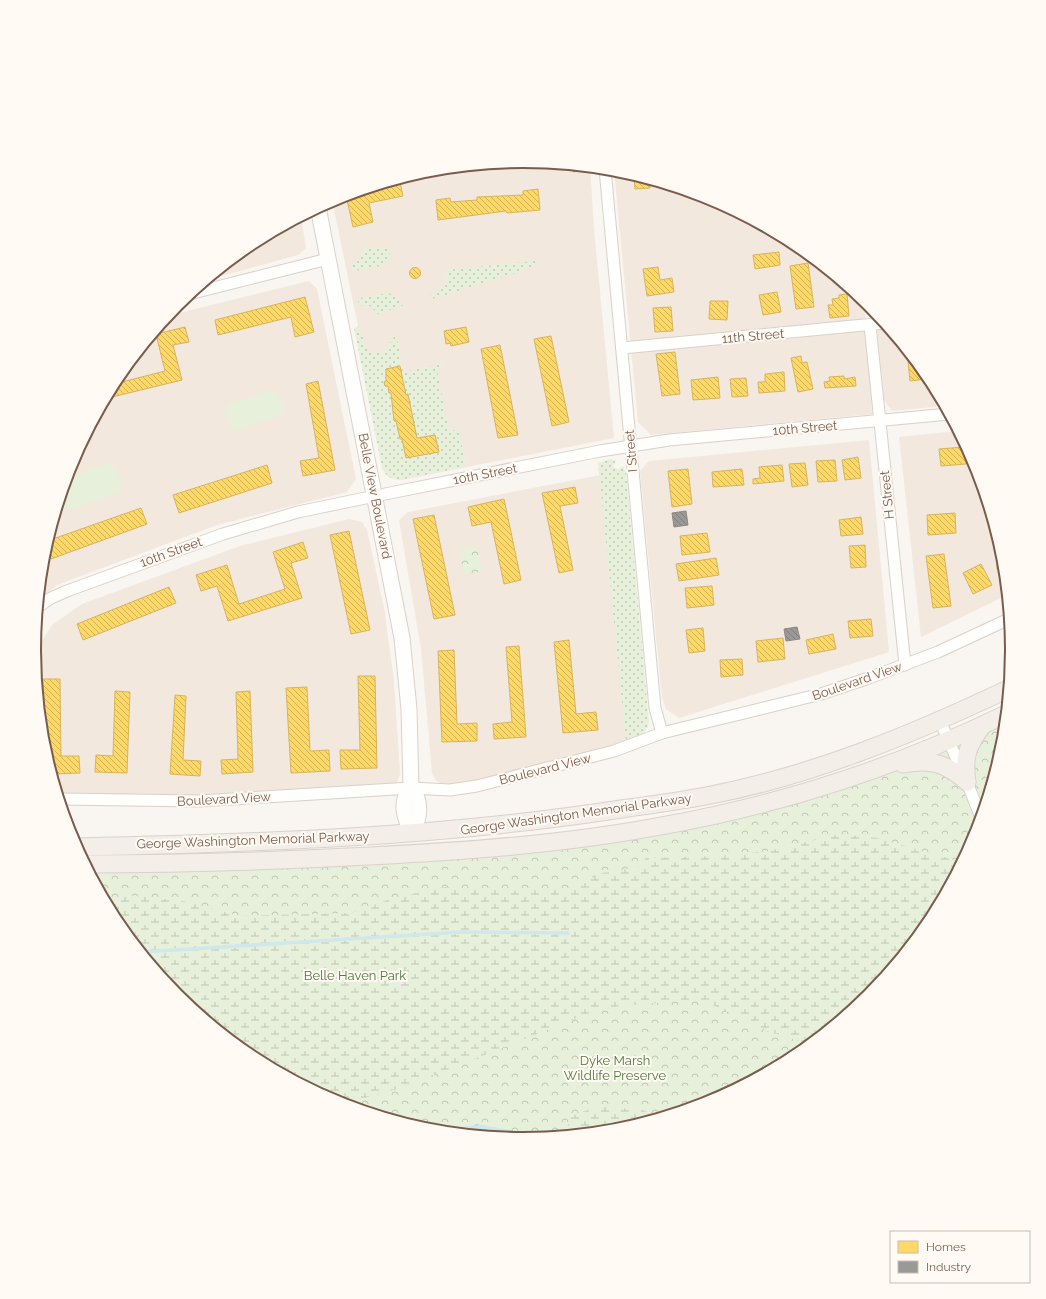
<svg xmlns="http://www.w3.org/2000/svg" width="1046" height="1299" viewBox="0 0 1046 1299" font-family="Raleway,sans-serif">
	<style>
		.residential { fill: #f2e8de }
		.grass { fill: url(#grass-dots) }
		.forest { fill: url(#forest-crowns) }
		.wetland { fill: url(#wetland-marsh) }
		.pitch { fill: #e7f0db }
		.water { fill: url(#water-ripples) }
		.homes { fill: url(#homes-back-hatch); stroke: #d7b45e }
		.industry { fill: url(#industry-back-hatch); stroke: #908782 }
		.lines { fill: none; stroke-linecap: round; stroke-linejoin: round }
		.stream { stroke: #d0e8ea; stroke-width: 3.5 }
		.street-casing { stroke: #d7d1cb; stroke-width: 13 }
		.secondary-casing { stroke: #d9d2cb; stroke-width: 17 }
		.primary-casing { stroke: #dad1cc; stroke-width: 19 }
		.street { stroke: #fefefd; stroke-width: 11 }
		.secondary { stroke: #fefefd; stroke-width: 15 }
		.primary { stroke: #f3eee8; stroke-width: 17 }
		.labels { text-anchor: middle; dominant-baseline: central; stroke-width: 4; stroke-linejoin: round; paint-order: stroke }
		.street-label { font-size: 13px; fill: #7a5c4d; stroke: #fffaf3 }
		.park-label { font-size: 13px; fill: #537a41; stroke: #fffaf3 }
		.rim { fill: none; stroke: #7a5c4d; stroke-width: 2 }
	</style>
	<defs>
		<pattern id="grass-dots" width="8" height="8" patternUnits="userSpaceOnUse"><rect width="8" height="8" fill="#e7f0db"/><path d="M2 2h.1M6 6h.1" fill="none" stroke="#c0c6b4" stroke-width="1.8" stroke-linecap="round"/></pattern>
		<pattern id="forest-crowns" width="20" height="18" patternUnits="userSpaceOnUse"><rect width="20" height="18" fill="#e7f0db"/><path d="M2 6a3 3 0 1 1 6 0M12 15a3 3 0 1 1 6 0" fill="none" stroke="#c0c6b4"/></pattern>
		<pattern id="wetland-marsh" width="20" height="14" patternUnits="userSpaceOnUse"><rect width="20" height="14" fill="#e7f0db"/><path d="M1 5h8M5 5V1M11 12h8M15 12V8" fill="none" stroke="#c0c6b4"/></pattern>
		<pattern id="water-ripples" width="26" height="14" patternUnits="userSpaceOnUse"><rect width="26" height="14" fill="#d0e8ea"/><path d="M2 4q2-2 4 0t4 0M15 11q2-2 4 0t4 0" fill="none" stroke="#aebfc0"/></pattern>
		<pattern id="homes-back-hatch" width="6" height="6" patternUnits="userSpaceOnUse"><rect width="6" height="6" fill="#ffd966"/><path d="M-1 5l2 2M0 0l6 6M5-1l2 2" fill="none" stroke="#d3b356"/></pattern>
		<pattern id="industry-back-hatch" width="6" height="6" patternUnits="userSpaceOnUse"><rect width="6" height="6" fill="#999"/><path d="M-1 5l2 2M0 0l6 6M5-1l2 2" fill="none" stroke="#82807f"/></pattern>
	</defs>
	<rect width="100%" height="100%" fill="#f9f5f0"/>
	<g class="residential">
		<path d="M 523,161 L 590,167 L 594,229 L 614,438 L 402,480 L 389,476 L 332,200 L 428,170 Z"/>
		<path d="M 614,170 L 710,198 L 795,243 L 864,300 L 872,414 L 651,435 L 638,422 Z"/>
		<path d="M 301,217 L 306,248 L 298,255 L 206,280 L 252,243 Z"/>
		<path d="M 309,281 L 317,289 L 356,479 L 347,492 L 217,525 L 57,585 L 39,600 L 43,554 L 71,462 L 117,378 L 167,316 Z"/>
		<path d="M 876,313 L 930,378 L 944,406 L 892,411 L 884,400 Z"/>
		<path d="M 958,431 L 975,463 L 1003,554 L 1007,595 L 921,637 L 899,437 Z"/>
		<path d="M 869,440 L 889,652 L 679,718 L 666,709 L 662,698 L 640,471 L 649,461 Z"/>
		<path d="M 616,472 L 642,741 L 495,777 L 446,785 L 436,781 L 432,773 L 421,649 L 399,520 L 408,512 Z"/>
		<path d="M 349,519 L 362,522 L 367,530 L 384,608 L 394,681 L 400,774 L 397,782 L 390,787 L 140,797 L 58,794 L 43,745 L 35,657 L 38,647 L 52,625 L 82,604 L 240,546 Z"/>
	</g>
	<g class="grass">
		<path d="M 364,248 L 392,248 L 385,265 L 355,271 L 352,270 L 351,265 L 360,259 Z"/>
		<path d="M 535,261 L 536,265 L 510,275 L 432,299 L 429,295 L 440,292 L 447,279 L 447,270 Z"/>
		<path d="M 389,293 L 404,305 L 378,314 L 370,306 L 359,305 L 358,300 L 360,298 Z"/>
		<path d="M 360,326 L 367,350 C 387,360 386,345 396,335 L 398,344 L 401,347 L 399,352 L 403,372 L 444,364 L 443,368 L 437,369 L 447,423 L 451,423 L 448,427 L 455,431 L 458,428 L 466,463 L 464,467 L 399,480 C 390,479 386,476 382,468 L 354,328 Z"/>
		<path d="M 609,459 L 616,461 L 613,466 L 618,470 L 623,466 L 626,472 L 649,722 C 648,733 636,739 626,741 L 598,463 Z"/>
	</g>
	<g class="forest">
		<path d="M 477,547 L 482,571 L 464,575 L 459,551 Z"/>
		<path d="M 1006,710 L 1003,745 L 975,837 L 929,921 L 869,995 L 794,1056 L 710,1101 L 618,1129 L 523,1138 L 427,1129 L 336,1101 L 251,1056 L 177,995 L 116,921 L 86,864 L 648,836 L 832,794 Z"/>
	</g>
	<g class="wetland">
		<path d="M 840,834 L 878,838 L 961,862 L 929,921 L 869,995 L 809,1044 L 767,1031 L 700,999 L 602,1008 L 404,1087 L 344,1104 L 336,1101 L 251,1056 L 177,995 L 116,921 L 105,900 L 125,895 L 183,901 L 240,916 L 351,913 L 390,899 L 445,887 L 522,891 L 565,889 L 603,873 L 638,867 L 646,858 L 720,856 L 768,851 Z"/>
		<path d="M 598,1106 L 643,1110 L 658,1117 L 618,1129 L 567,1134 L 569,1117 Z"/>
	</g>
	<g class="pitch">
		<path d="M 272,391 L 279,395 L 283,410 L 279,416 L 236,430 L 230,427 L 225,411 L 228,405 Z"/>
		<path d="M 107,463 L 115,466 L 122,485 L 120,491 L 72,509 L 64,507 L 61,497 L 66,478 Z"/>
	</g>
	<path class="water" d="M 478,1124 L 515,1131 L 525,1138 L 444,1131 Z"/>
	<g class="homes">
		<path d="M 572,165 L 586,167 L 586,170 L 573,172 Z"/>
		<path d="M 642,177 L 649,179 L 650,188 L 635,189 L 634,178 Z"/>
		<path d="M 399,178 L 403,196 L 369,203 L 373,222 L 353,227 L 346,195 Z"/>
		<path d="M 538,189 L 540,210 L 507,213 L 506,211 L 438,220 L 436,200 L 450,198 L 451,202 L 477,200 L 477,197 L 523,195 L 523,191 Z"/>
		<path d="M 779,252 L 780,265 L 755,269 L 753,255 Z"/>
		<path d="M 808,263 L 814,307 L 796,309 L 790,266 Z"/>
		<path d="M 658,267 L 660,280 L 672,278 L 674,292 L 647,296 L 643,269 Z"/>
		<circle cx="415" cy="273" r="5.5"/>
		<path d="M 777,292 L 781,312 L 763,315 L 759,295 Z"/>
		<path d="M 847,294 L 849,316 L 830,318 L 828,305 L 833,305 L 832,299 L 839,298 L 839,295 Z"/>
		<path d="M 305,297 L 314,332 L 295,337 L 291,317 L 218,335 L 215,320 Z"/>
		<path d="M 710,301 L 728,301 L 727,320 L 709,319 Z"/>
		<path d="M 671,307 L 673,331 L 655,332 L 653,308 Z"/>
		<path d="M 185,327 L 189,342 L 173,345 L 182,380 L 108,398 L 107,395 L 116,378 L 118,383 L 165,371 L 156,334 Z"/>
		<path d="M 466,327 L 469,342 L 451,346 L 450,343 L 446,344 L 444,331 Z"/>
		<path d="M 551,336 L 569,422 L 552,426 L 534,339 Z"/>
		<path d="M 500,345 L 518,435 L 498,438 L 481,349 Z"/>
		<path d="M 907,351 L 926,374 L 927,379 L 910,381 Z"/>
		<path d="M 675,352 L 680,394 L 662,396 L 656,354 Z"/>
		<path d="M 801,356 L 802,363 L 807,362 L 813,389 L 798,392 L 791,358 Z"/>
		<path d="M 400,366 L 406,395 L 408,394 L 417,438 L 435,435 L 439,452 L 406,458 L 402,439 L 400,439 L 396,421 L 394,421 L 391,393 L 389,393 L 388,386 L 385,386 L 384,382 L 386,381 L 386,369 Z"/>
		<path d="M 784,372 L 785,391 L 759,393 L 758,382 L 765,382 L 765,374 Z"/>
		<path d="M 844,376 L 844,379 L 855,377 L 856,386 L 825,388 L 824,382 L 830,381 L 829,377 Z"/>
		<path d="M 718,377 L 720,398 L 693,400 L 691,380 Z"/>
		<path d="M 746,378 L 748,396 L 732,397 L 730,379 Z"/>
		<path d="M 318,381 L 335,470 L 303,476 L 300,461 L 319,458 L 306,384 Z"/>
		<path d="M 964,447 L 966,464 L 941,466 L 939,449 Z"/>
		<path d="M 858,457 L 861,478 L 845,480 L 842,460 Z"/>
		<path d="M 835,460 L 837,481 L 818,482 L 816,461 Z"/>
		<path d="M 805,463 L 808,485 L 792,487 L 789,464 Z"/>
		<path d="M 267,465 L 272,483 L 179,513 L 173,495 Z"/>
		<path d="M 782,465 L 784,481 L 753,484 L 753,479 L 760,478 L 759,467 Z"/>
		<path d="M 688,469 L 692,504 L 672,507 L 668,471 Z"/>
		<path d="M 742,469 L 744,485 L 713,487 L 712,472 Z"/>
		<path d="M 575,487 L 578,503 L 560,506 L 573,570 L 559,573 L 542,493 Z"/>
		<path d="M 504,499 L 521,580 L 504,584 L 491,522 L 472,526 L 468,507 Z"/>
		<path d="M 141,508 L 147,524 L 51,559 L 46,545 L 47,541 Z"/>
		<path d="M 955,513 L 956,533 L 928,535 L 927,515 Z"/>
		<path d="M 434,515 L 455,615 L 434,619 L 413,519 Z"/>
		<path d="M 861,517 L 863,534 L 841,536 L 839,520 Z"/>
		<path d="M 349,531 L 370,630 L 351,634 L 330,535 Z"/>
		<path d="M 707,533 L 710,552 L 682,555 L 680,536 Z"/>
		<path d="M 998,538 L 1003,554 L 1004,569 L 997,569 Z"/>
		<path d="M 303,542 L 308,558 L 291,563 L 302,598 L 228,621 L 217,586 L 201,591 L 196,575 L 227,565 L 239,604 L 285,589 L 273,552 Z"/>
		<path d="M 865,545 L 866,567 L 851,568 L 849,546 Z"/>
		<path d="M 944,554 L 951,606 L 933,608 L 926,556 Z"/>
		<path d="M 716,558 L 719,575 L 679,581 L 676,564 Z"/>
		<path d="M 981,564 L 992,585 L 973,594 L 963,573 Z"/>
		<path d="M 712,586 L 714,605 L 687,608 L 685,588 Z"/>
		<path d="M 169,587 L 176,603 L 83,640 L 77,624 Z"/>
		<path d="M 871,619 L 873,636 L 850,638 L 848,621 Z"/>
		<path d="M 703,628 L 705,651 L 689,653 L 686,630 Z"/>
		<path d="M 833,634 L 836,649 L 809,654 L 806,640 Z"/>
		<path d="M 783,638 L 785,659 L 758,662 L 756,641 Z"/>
		<path d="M 569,640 L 576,714 L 596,712 L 598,730 L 563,733 L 554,642 Z"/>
		<path d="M 519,646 L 526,737 L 494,739 L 493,724 L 512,722 L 506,647 Z"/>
		<path d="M 454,650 L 457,724 L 477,723 L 477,741 L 442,742 L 438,651 Z"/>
		<path d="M 742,659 L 743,675 L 721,677 L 720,660 Z"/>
		<path d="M 358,676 L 375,676 L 377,768 L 341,769 L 340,750 L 360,750 Z"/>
		<path d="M 43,679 L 60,679 L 61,756 L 79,756 L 80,773 L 52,774 L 43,745 Z"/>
		<path d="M 307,687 L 310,751 L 329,750 L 330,771 L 291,773 L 286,688 Z"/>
		<path d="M 115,691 L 130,692 L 127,773 L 95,772 L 96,755 L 113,756 Z"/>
		<path d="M 250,691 L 253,772 L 222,774 L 221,760 L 238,759 L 236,692 Z"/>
		<path d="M 175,695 L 186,696 L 183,760 L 201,761 L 200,776 L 170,774 Z"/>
	</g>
	<g class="industry">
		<path d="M 686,511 L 688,525 L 674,527 L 672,513 Z"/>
		<path d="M 797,627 L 800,639 L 786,641 L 784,629 Z"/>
	</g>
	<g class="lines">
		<path class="stream" d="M 142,952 L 462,932 L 568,933"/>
		<g class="street-casing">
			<g id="street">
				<path d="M 605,169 L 655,708 L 662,733"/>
				<path d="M 189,294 L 328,259"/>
				<path d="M 870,325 L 905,665"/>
				<path d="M 622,348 L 885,323"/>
				<path d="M 38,607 L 51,598 L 67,591 L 223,534 L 298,512 L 375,496 L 600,451 L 669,440 L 949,414"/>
				<path d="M 940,721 L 967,782 L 981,818"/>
				<path d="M 60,799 L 199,801 L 411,788 L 450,790 L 477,786 L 614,751 L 662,733 L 821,694 L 866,679 L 938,652 L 1009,619"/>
			</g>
		</g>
		<g class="secondary-casing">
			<g id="secondary">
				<path d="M 318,207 L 402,638 L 409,709 L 411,788 C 399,802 404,819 413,833"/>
				<path d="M 411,788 C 423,801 419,818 413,833"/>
			</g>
		</g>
		<g class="primary-casing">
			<g id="primary">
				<path d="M 903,764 C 932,759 946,763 967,782"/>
				<path d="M 967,782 C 963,756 968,745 983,725"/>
				<path d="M 77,847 C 259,843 441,837 621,809 C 651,805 681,801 711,795 C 814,775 913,734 1008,689"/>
				<path d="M 86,864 C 181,864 275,861 369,856 C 467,851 565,844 661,826 C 780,805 897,767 1006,714"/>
			</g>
		</g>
		<use href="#street" class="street"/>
		<use href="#secondary" class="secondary"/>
		<use href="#primary" class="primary"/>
	</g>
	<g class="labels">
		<g class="street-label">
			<text transform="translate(753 336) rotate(-5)">11th Street</text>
			<text transform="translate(805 428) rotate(-5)">10th Street</text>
			<text transform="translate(631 451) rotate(-95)">I Street</text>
			<text transform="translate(485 474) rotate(-11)">10th Street</text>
			<text transform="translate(887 495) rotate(-96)">H Street</text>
			<text transform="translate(375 496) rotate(79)">Belle View Boulevard</text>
			<text transform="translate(171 552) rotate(-20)">10th Street</text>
			<text transform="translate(857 681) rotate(-19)">Boulevard View</text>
			<text transform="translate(545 769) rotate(-14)">Boulevard View</text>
			<text transform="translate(224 799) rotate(-3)">Boulevard View</text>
			<text transform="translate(576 814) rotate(-8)">George Washington Memorial Parkway</text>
			<text transform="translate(253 840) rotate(-2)">George Washington Memorial Parkway</text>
		</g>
		<g class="park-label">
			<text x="355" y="975">Belle Haven Park</text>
			<text x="615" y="1060">Dyke Marsh<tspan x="615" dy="15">Wildlife Preserve</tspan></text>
		</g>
	</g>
	<path d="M0 0H1046V1299H0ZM41 650a482 482 0 1 1 964 0a482 482 0 1 1-964 0Z" fill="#fffaf3" fill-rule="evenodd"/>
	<path class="rim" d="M41 650a482 482 0 1 1 964 0a482 482 0 1 1-964 0Z"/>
	<rect x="890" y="1231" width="140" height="52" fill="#fffaf3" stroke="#cabbb1"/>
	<rect x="898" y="1241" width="20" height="12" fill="#ffd966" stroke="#cabbb1"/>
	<text x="926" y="1251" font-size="12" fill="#7a5c4d">Homes</text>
	<rect x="898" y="1261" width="20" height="12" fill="#999999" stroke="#cabbb1"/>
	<text x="926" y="1271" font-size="12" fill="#7a5c4d">Industry</text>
</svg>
